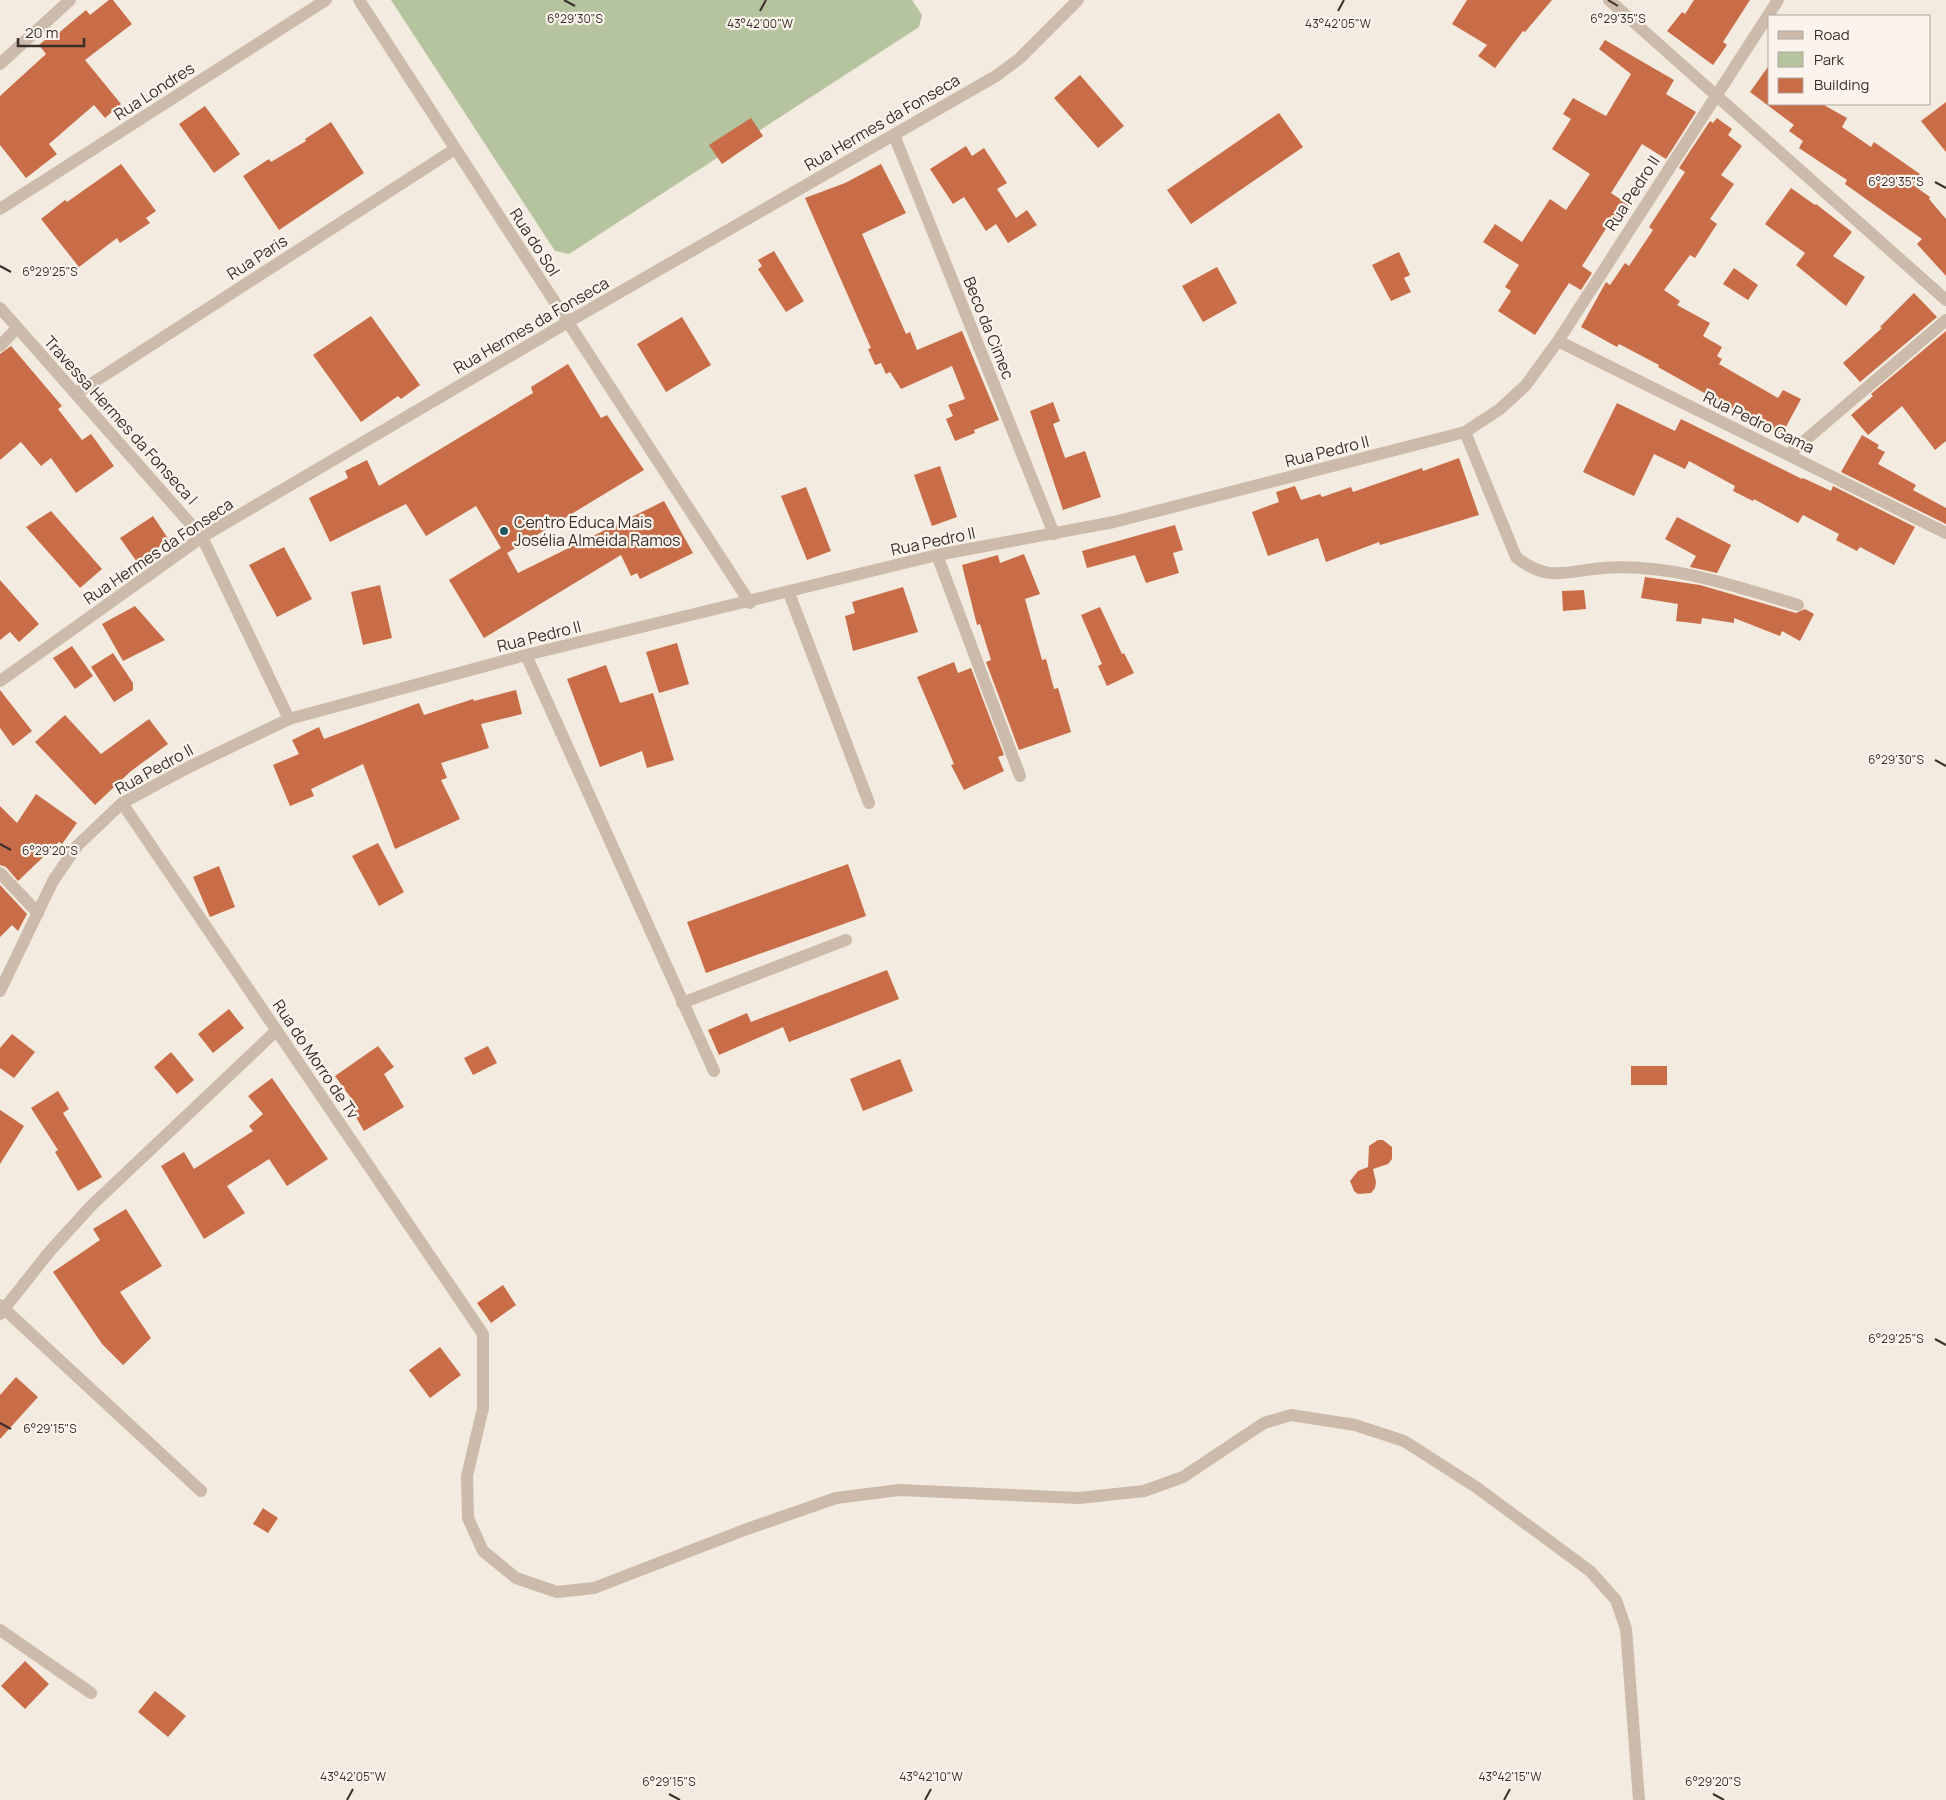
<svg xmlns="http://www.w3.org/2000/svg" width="1946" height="1800" viewBox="0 0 1946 1800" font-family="Manrope,sans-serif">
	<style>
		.green { fill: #b5c39e }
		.building { fill: #c96d48 }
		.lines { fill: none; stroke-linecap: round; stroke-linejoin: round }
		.minor { stroke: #cba; stroke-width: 12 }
		.tertiary { stroke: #cba; stroke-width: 12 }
		.ticks { fill: none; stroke: #3a2f2a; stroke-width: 2 }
		.poi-dot { fill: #1e565d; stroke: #fbf4ec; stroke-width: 2 }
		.labels { text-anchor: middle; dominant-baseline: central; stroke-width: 4.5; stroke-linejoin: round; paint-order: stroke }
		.street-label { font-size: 16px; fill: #3a2f2a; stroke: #fbf4ec }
		.poi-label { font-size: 16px; fill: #3a2f2a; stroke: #fbf4ec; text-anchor: start }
		.ticks-label { font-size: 12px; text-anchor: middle; fill: #3a2f2a; stroke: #fbf4ec; stroke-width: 4.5; stroke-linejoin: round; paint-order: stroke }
	</style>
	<rect width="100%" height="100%" fill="#f3ebdf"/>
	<path class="green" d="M 391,0 L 912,0 L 922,15 L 919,27 L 569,254 L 555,251 Z"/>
	<g class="building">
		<path d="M 109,0 L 113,0 L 132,24 L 85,60 L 121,104 L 105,118 L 94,105 L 49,144 L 57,154 L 26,178 L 0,145 L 0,96 L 46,54 L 39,45 L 53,33 L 55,36 L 86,10 L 90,15 Z"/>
		<path d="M 1467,0 L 1552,0 L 1525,32 L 1523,31 L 1495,68 L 1478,56 L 1487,45 L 1452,24 Z"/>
		<path d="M 1694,0 L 1750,0 L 1723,42 L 1727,45 L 1713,65 L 1667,31 L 1682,12 L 1685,14 Z"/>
		<path d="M 1605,40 L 1674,80 L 1666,94 L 1696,112 L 1666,159 L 1642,144 L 1611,193 L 1629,205 L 1614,227 L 1609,224 L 1582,266 L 1592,273 L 1581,290 L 1569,283 L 1535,335 L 1498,311 L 1511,291 L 1505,287 L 1519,265 L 1483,242 L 1495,224 L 1522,242 L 1550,199 L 1566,210 L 1590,174 L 1552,149 L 1571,119 L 1563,114 L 1573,98 L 1606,116 L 1631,74 L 1599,49 Z"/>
		<path d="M 1770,64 L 1770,104 L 1822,104 L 1847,118 L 1842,127 L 1871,147 L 1874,142 L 1920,174 L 1913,185 L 1930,197 L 1929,199 L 1946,219 L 1946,276 L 1917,244 L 1922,239 L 1845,184 L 1847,180 L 1799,148 L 1803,141 L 1789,131 L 1794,125 L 1750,92 Z"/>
		<path d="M 1080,75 L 1124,126 L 1098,148 L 1054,98 Z"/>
		<path d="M 1946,102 L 1946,152 L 1921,121 Z"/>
		<path d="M 205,106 L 240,154 L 214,173 L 179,124 Z"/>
		<path d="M 1279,113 L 1303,147 L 1191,224 L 1167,190 Z"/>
		<path d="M 751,118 L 763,136 L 722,164 L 709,145 Z"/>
		<path d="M 1717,118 L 1732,129 L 1728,135 L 1742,146 L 1721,175 L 1734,184 L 1710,219 L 1717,224 L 1695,258 L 1690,255 L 1664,290 L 1680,301 L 1677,305 L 1710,323 L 1703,336 L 1722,347 L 1717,356 L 1722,359 L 1719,364 L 1778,398 L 1783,390 L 1801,399 L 1781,436 L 1658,367 L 1659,365 L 1619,344 L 1617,347 L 1581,327 L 1606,282 L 1610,285 L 1625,263 L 1629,266 L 1653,230 L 1649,227 L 1685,172 L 1679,168 L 1710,121 L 1713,123 Z"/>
		<path d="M 331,122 L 364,173 L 279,230 L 243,176 L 269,159 L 271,162 L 306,141 L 305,139 Z"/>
		<path d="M 966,146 L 972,156 L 984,148 L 1007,183 L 997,189 L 1016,218 L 1027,210 L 1037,225 L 1008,243 L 996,224 L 986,231 L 964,197 L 953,204 L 930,169 Z"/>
		<path d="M 121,164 L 156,211 L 146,218 L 150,223 L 120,243 L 117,238 L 79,267 L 41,219 L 65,200 L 67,202 Z"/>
		<path d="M 881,164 L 906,213 L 862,234 L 906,334 L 910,332 L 917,350 L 962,331 L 999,420 L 974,430 L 975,433 L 955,441 L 946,419 L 953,416 L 948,405 L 965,399 L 952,366 L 901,389 L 890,372 L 886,374 L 881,363 L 875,365 L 868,349 L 871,348 L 805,198 L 845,183 Z"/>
		<path d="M 1791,188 L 1815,205 L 1816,204 L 1852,232 L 1833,256 L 1865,277 L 1846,306 L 1796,265 L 1805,253 L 1765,224 Z"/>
		<path d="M 774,251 L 804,301 L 786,312 L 758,269 L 762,266 L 758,260 Z"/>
		<path d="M 1399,252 L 1410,275 L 1404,278 L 1411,292 L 1391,301 L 1372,265 Z"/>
		<path d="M 1217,267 L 1237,303 L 1203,322 L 1182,286 Z"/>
		<path d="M 1734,268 L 1758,285 L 1748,300 L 1723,284 Z"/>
		<path d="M 1914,293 L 1937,317 L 1860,382 L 1843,363 L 1882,328 L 1880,327 Z"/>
		<path d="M 371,316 L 420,385 L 401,399 L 398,396 L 361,422 L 313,355 Z"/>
		<path d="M 682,317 L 711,365 L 666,392 L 637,344 Z"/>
		<path d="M 1946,331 L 1946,441 L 1935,450 L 1902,406 L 1868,435 L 1851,415 L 1873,396 L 1871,394 Z"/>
		<path d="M 11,346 L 62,406 L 58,409 L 82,440 L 91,434 L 114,466 L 76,493 L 51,458 L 41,466 L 21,442 L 0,460 L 0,354 Z"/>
		<path d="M 568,364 L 601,418 L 607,415 L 644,470 L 507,553 L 518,573 L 664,501 L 693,553 L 640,579 L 637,573 L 631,576 L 621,555 L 484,638 L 449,580 L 501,548 L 476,506 L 426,536 L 406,504 L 330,542 L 309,498 L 348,478 L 345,471 L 367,460 L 379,486 L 533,393 L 531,387 Z"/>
		<path d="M 1053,402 L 1060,421 L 1053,424 L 1065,458 L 1085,451 L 1101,497 L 1063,510 L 1030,411 Z"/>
		<path d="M 1617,403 L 1675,431 L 1681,419 L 1802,479 L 1803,478 L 1831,491 L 1833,486 L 1915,527 L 1894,565 L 1860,547 L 1857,551 L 1836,540 L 1839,534 L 1803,515 L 1798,523 L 1754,499 L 1753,501 L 1733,491 L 1735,486 L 1689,461 L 1685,469 L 1654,454 L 1634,496 L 1583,472 Z"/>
		<path d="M 1862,435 L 1879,445 L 1877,448 L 1885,452 L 1878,464 L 1916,485 L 1913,490 L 1946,508 L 1946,524 L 1841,472 Z"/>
		<path d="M 1459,458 L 1479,515 L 1380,545 L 1379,542 L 1326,562 L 1318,538 L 1268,556 L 1252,512 L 1279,502 L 1276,492 L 1295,486 L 1301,500 L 1320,494 L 1322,497 L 1351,487 L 1353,492 L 1422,468 L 1423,471 Z"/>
		<path d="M 940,466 L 957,517 L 932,526 L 914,475 Z"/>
		<path d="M 806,487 L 831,551 L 807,560 L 781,496 Z"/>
		<path d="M 51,511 L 102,569 L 80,588 L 26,527 Z"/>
		<path d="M 153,516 L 169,540 L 137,562 L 120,538 Z"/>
		<path d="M 1677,517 L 1731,545 L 1717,573 L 1690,567 L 1696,556 L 1665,539 Z"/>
		<path d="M 1175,525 L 1183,550 L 1173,553 L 1179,573 L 1146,583 L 1135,555 L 1087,568 L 1082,551 Z"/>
		<path d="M 284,547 L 312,599 L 277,617 L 249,565 Z"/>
		<path d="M 1024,554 L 1040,594 L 1025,599 L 1042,660 L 1046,659 L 1054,689 L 1058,688 L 1071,732 L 1019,750 L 986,662 L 991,660 L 980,624 L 977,625 L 962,565 L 998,555 L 1000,563 Z"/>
		<path d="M 1645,577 L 1700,585 L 1796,613 L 1805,609 L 1814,614 L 1800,641 L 1782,631 L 1780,636 L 1734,618 L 1734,623 L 1702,618 L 1701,624 L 1676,621 L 1678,604 L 1641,598 Z"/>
		<path d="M 0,580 L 39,624 L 19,642 L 10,632 L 0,640 Z"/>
		<path d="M 380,585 L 392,638 L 363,645 L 351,592 Z"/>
		<path d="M 903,587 L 918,632 L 853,651 L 845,616 L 855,613 L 852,602 Z"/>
		<path d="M 1584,590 L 1586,609 L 1563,611 L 1562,591 Z"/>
		<path d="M 135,606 L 165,640 L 123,661 L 102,624 Z"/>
		<path d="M 1100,607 L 1122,654 L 1124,653 L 1134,673 L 1107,686 L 1098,666 L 1102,664 L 1081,615 Z"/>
		<path d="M 677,643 L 689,684 L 659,693 L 646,652 Z"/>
		<path d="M 72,646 L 93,676 L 75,689 L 53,658 Z"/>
		<path d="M 113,653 L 133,683 L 133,690 L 114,702 L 91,667 Z"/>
		<path d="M 954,662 L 958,673 L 971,668 L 1004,755 L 998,757 L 1004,771 L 964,790 L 951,765 L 954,764 L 917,677 Z"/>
		<path d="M 606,665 L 620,703 L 653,693 L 674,760 L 647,768 L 642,751 L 600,767 L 567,679 Z"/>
		<path d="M 0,690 L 32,731 L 13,746 L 0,728 Z"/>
		<path d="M 516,690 L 522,714 L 481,724 L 489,748 L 441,763 L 447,778 L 441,780 L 460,819 L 395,849 L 363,764 L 311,789 L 314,796 L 290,806 L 273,765 L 299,754 L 292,740 L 319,727 L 324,739 L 419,703 L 424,715 L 473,699 L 474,701 Z"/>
		<path d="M 65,715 L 101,754 L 149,719 L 168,744 L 131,771 L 95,805 L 35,742 Z"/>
		<path d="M 36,794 L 77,823 L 62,844 L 59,842 L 18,881 L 6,867 L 0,865 L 0,806 L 17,823 Z"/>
		<path d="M 378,843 L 404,892 L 379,906 L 352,856 Z"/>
		<path d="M 848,864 L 866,916 L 706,973 L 687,922 Z"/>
		<path d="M 219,866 L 235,907 L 210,917 L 193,877 Z"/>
		<path d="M 0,885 L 27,914 L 18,931 L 12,925 L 0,937 Z"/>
		<path d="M 887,970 L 899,999 L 789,1042 L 783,1027 L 719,1055 L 708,1030 L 747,1013 L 751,1022 Z"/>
		<path d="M 229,1009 L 244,1028 L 213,1053 L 198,1034 Z"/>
		<path d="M 12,1034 L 35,1052 L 14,1078 L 0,1068 L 0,1048 Z"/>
		<path d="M 378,1046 L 394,1067 L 384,1074 L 404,1107 L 364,1131 L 353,1112 L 359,1109 L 335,1076 Z"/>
		<path d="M 488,1046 L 497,1063 L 473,1075 L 464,1058 Z"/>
		<path d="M 171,1052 L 194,1080 L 177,1094 L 154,1067 Z"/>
		<path d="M 900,1059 L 913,1091 L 863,1111 L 850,1079 Z"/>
		<rect x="1631" y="1066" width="36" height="19"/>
		<path d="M 272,1078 L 328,1159 L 287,1186 L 269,1159 L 227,1186 L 245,1213 L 204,1239 L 161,1166 L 184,1152 L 194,1169 L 253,1131 L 249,1126 L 263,1114 L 248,1096 Z"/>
		<path d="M 58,1091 L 69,1109 L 63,1113 L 102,1177 L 78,1191 L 55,1152 L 58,1150 L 31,1108 Z"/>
		<path d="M 0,1110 L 24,1126 L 0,1164 Z"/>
		<path d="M 1378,1140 L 1383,1140 L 1392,1147 L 1392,1159 L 1388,1164 L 1373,1169 L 1376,1182 L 1375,1188 L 1371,1193 L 1358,1194 L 1354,1191 L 1350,1181 L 1358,1171 L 1368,1167 L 1369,1146 Z"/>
		<path d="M 126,1209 L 162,1266 L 120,1292 L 151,1338 L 123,1365 L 102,1344 L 53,1272 L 100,1240 L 93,1229 Z"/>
		<path d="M 503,1285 L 516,1305 L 491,1323 L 477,1303 Z"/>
		<path d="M 440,1347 L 461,1375 L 430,1398 L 409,1370 Z"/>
		<path d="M 16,1377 L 38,1397 L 0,1439 L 0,1395 Z"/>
		<path d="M 263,1508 L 278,1518 L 268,1533 L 253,1524 Z"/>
		<path d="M 25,1661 L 49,1684 L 25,1709 L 1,1686 Z"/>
		<path d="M 155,1691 L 186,1716 L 168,1737 L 138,1712 Z"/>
	</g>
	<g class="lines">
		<g class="minor">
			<path d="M 359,0 L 750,603"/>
			<path d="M 1609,0 L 1946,300"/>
			<path d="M 0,64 L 70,0"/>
			<path d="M 894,135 L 1054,534"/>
			<path d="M 0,209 L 326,0"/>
			<path d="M 0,308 L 202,537 L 289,719"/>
			<path d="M 1558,341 L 1946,533"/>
			<path d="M 0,346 L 17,328"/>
			<path d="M 77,393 L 455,149"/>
			<path d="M 1465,432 L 1516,557 C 1548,583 1566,571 1603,568 C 1669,563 1735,586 1798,605"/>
			<path d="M 1789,454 L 1946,320"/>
			<path d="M 937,555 L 1020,776"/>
			<path d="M 789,593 L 869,803"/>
			<path d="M 526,655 L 714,1071"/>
			<path d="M 0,681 L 202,537 L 568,322 L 996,76 L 1019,59 L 1078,0"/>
			<path d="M 122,803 L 483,1334 L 483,1408 L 467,1476 L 468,1518 L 483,1551 L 516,1578 L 557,1592 L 594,1588 L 747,1529 L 836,1498 L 899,1490 L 1079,1498 L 1144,1491 L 1183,1477 L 1264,1423 L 1291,1415 L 1355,1425 L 1404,1441 L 1476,1487 L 1590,1571 L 1616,1600 L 1626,1629 L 1639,1800"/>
			<path d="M 0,873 L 38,913"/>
			<path d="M 682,1003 L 846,940"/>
			<path d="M 0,1305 L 201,1491"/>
			<path d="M 0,1314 L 50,1251 L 92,1205 L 276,1031"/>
			<path d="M 0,1630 L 91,1693"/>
		</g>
		<path class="tertiary" d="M 0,991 L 53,881 L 77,846 L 122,803 L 189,767 L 289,719 L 526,655 L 937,555 L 1114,522 L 1465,432 L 1500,409 L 1526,385 L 1558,341 L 1778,0"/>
	</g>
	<path class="ticks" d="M 564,0 L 575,6M 1608,0 L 1618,6M 760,11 L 766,0M 1338,11 L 1344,0M 1935,182 L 1946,188M 0,266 L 11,272M 1935,760 L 1946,766M 0,844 L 11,850M 1935,1339 L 1946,1345M 0,1423 L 11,1429M 669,1794 L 680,1800M 1713,1794 L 1724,1800M 347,1800 L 353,1789M 925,1800 L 931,1789M 1504,1800 L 1510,1789"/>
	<circle class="poi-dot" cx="504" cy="531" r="5"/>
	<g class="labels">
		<g class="street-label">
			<text transform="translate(154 91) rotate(-33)">Rua Londres</text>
			<text transform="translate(882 122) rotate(-30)">Rua Hermes da Fonseca</text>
			<text transform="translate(1632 193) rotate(-57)">Rua Pedro II</text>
			<text transform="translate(535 242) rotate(57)">Rua do Sol</text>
			<text transform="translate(257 257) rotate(-33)">Rua Paris</text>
			<text transform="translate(531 325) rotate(-30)">Rua Hermes da Fonseca</text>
			<text transform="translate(989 328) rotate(68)">Beco da Cimec</text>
			<text transform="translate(121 420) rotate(48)">Travessa Hermes da Fonseca I</text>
			<text transform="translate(1759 422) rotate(26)">Rua Pedro Gama</text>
			<text transform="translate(1327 451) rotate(-14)">Rua Pedro II</text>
			<text transform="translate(933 541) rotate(-12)">Rua Pedro II</text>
			<text transform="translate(158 551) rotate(-34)">Rua Hermes da Fonseca</text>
			<text transform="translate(539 636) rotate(-14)">Rua Pedro II</text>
			<text transform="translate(154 769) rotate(-29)">Rua Pedro II</text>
			<text transform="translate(316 1059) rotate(56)">Rua do Morro de Tv</text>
		</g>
		<g class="poi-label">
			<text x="514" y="522">Centro Educa Mais<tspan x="514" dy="18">Josélia Almeida Ramos</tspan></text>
		</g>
	</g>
	<g class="ticks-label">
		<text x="575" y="23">6°29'30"S</text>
		<text x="1618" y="23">6°29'35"S</text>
		<text x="760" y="28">43°42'00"W</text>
		<text x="1338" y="28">43°42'05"W</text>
		<text x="1896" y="186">6°29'35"S</text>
		<text x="50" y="276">6°29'25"S</text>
		<text x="1896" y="764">6°29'30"S</text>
		<text x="50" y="855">6°29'20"S</text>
		<text x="1896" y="1343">6°29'25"S</text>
		<text x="50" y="1433">6°29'15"S</text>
		<text x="353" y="1781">43°42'05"W</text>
		<text x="931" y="1781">43°42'10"W</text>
		<text x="1510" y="1781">43°42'15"W</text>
		<text x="669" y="1786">6°29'15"S</text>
		<text x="1713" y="1786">6°29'20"S</text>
	</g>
	<rect x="1768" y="15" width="162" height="90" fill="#fbf4ec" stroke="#aea59e"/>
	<rect x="1778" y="31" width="25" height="8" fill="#ccbbaa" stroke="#aea59e"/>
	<text x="1814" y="40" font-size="15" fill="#3a2f2a">Road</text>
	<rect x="1778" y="52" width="25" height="15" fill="#b5c39e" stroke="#aea59e"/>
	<text x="1814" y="65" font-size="15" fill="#3a2f2a">Park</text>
	<rect x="1778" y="78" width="25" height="15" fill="#c96d48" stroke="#aea59e"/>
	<text x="1814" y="90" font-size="15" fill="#3a2f2a">Building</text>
	<path d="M18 38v8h66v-8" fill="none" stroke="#3a2f2a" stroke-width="2.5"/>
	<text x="25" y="38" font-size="15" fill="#3a2f2a" stroke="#fbf4ec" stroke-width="4" paint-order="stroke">20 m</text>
</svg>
